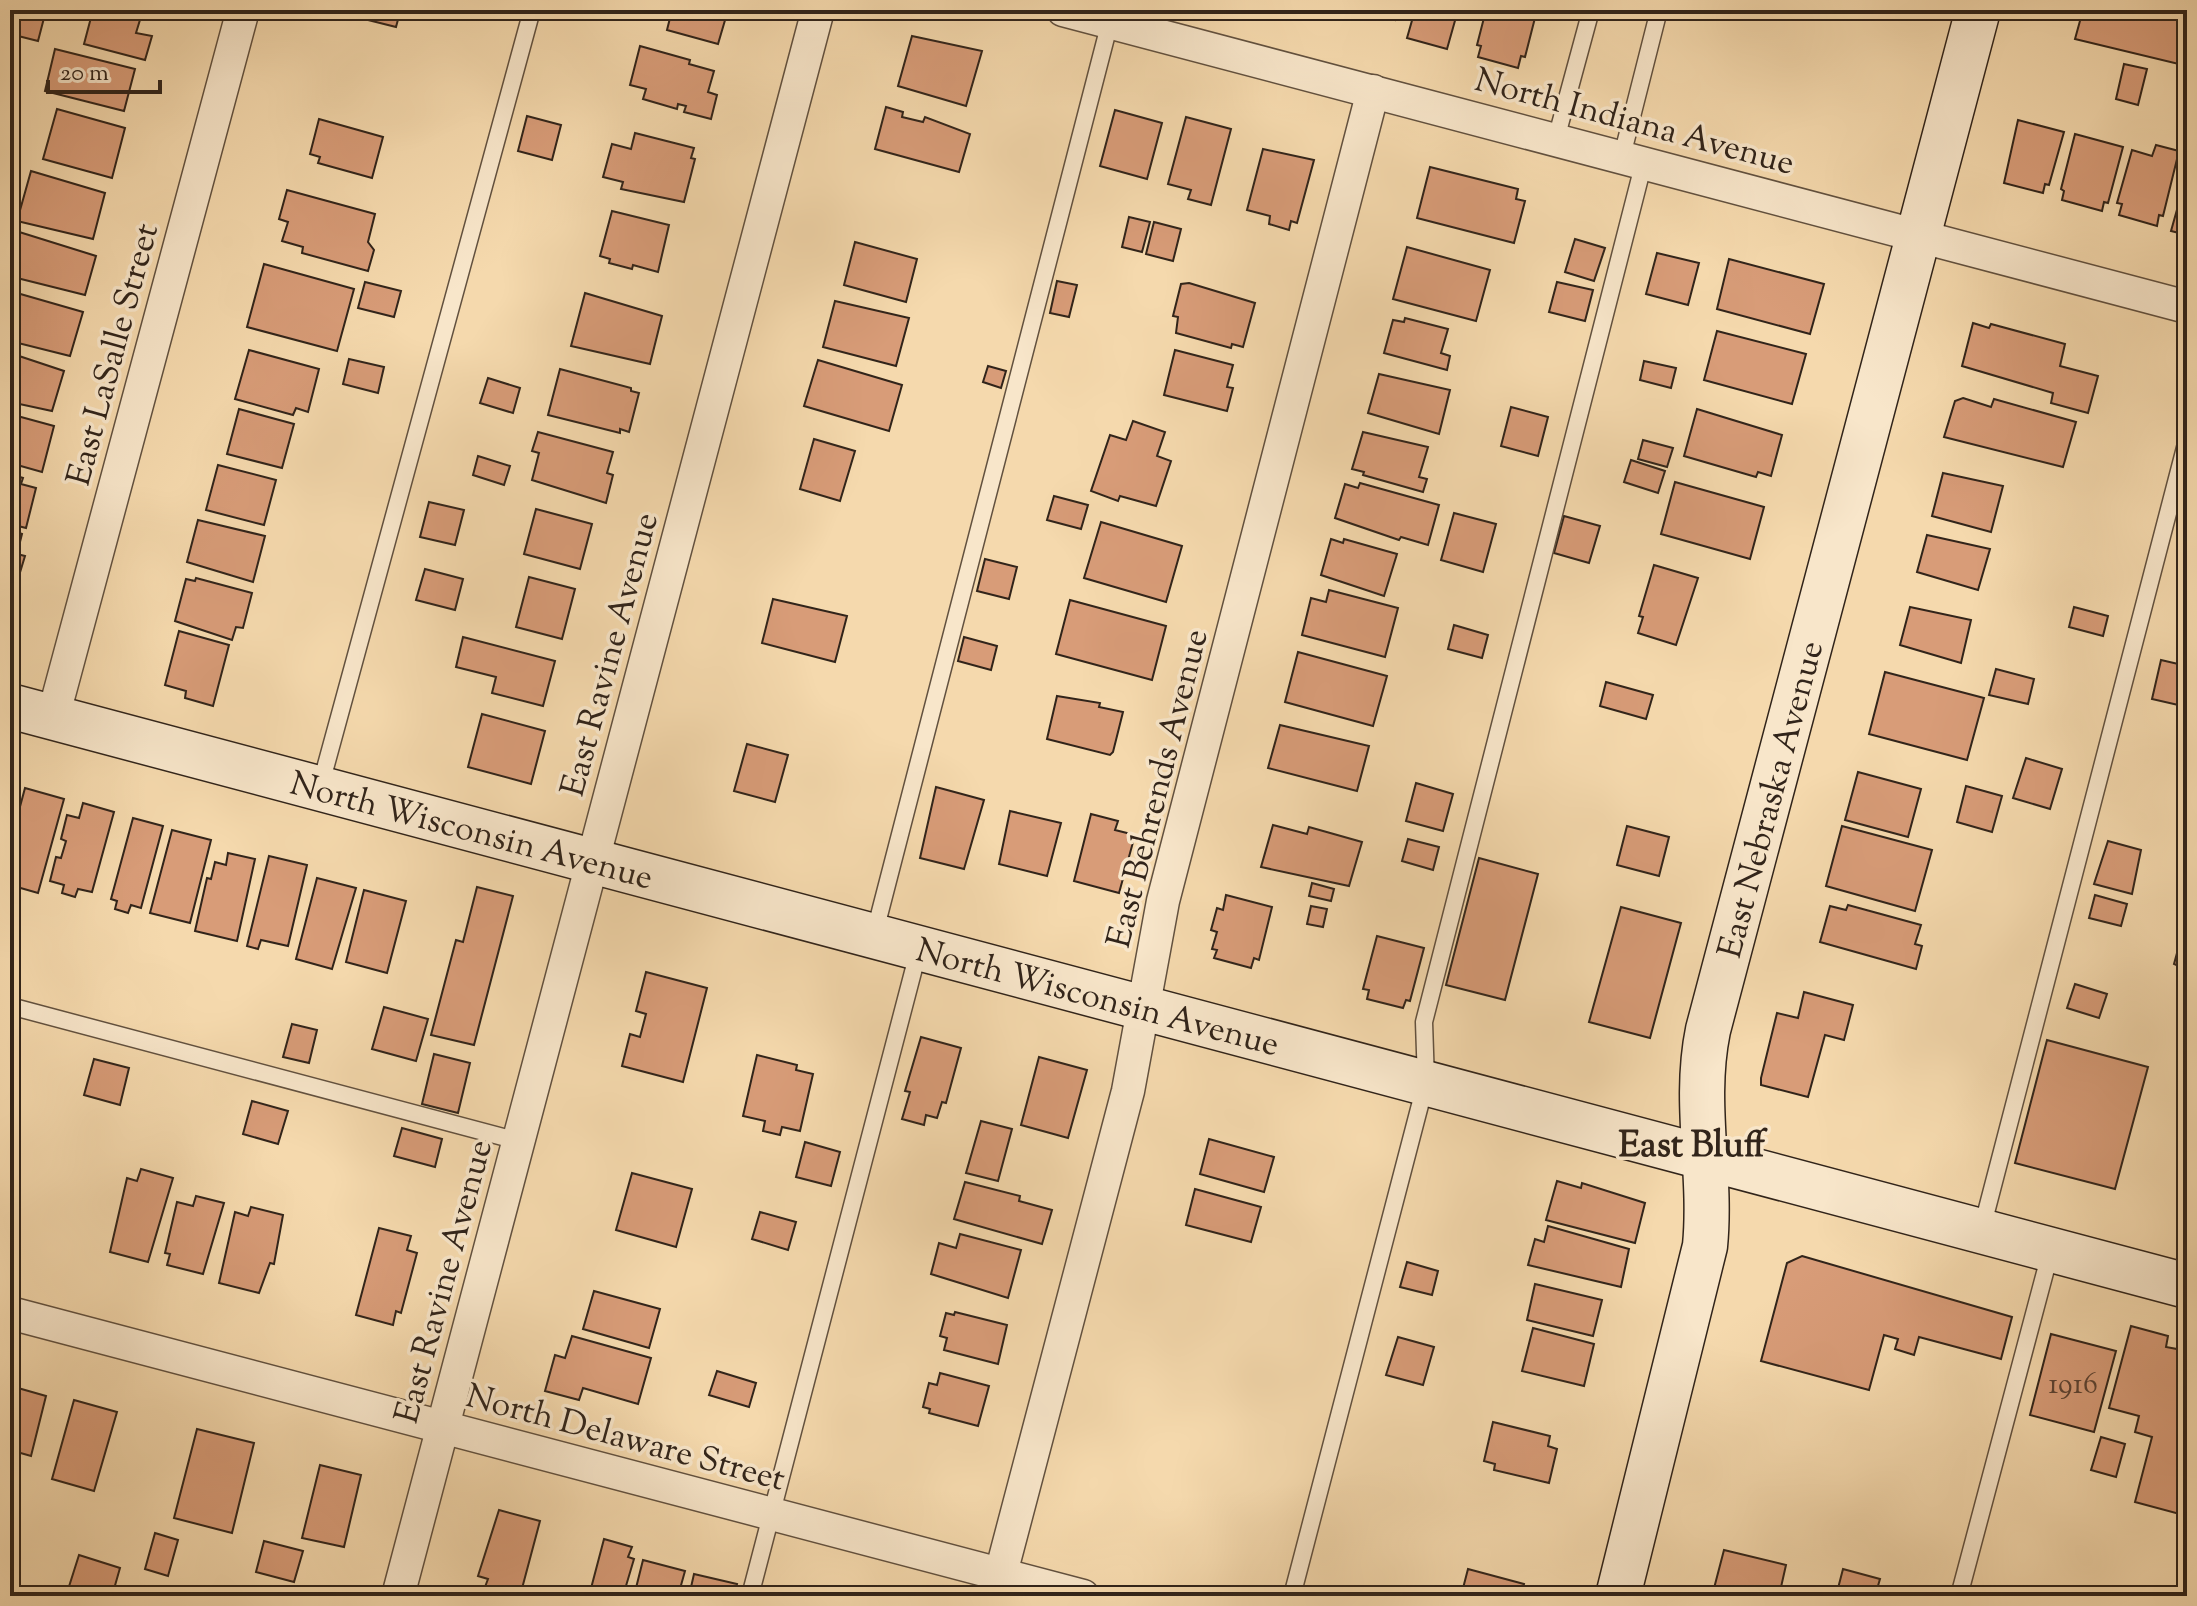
<svg xmlns="http://www.w3.org/2000/svg" width="2197" height="1606" viewBox="0 0 2197 1606" font-family="'Sorts Mill Goudy',serif">
  <style>
    .building { fill: #d89c78; stroke: #31241a; stroke-width: 2 }
    .lines { fill: none; stroke-linecap: round; stroke-linejoin: round }
    .lane-casing { stroke: #62513f; stroke-width: 19 }
    .street-casing { stroke: #62513f; stroke-width: 35 }
    .secondary-casing { stroke: #31241a; stroke-width: 47 }
    .lane { stroke: #f8e6ca; stroke-width: 16 }
    .street { stroke: #f8e6ca; stroke-width: 32 }
    .secondary { stroke: #f8e6ca; stroke-width: 44 }
    .labels { text-anchor: middle; stroke-width: 7; stroke-linejoin: round; paint-order: stroke }
    .number-label { font-size: 30px; fill: #5b4232 }
    .street-label { font-size: 34px; fill: #31241a; stroke: #f8e6ca }
    .neighbourhood-label { font-size: 36px; font-weight: bold; fill: #31241a; stroke: #f8e6ca }
  </style>
  <rect width="100%" height="100%" fill="#f5d9ad"/>
  <filter id="stains"><feTurbulence type="fractalNoise" baseFrequency=".0025" numOctaves="4"/><feColorMatrix values="0 0 0 0 .2 0 0 0 0 .09 0 0 0 0 .02 0 0 0 .5 -.17"/></filter>
  <radialGradient id="worn" r=".72"><stop offset=".6" stop-color="#630" stop-opacity="0"/><stop offset="1" stop-color="#630" stop-opacity=".3"/></radialGradient>
  <g class="building">
    <polygon points="11,10 44,18 38,41 10,34"/>
    <polygon points="93,10 143,10 136,33 152,36 145,60 84,44"/>
    <polygon points="366,10 423,10 421,18 400,12 396,27 364,19"/>
    <polygon points="672,10 728,10 718,44 667,30"/>
    <polygon points="1355,10 1397,10 1395,20"/>
    <polygon points="1415,10 1458,10 1447,49 1407,38"/>
    <polygon points="1486,10 1537,10 1525,57 1521,56 1518,68 1478,57 1481,46 1477,45"/>
    <polygon points="2083,10 2187,13 2187,66 2075,39"/>
    <polygon points="912,36 982,51 966,106 898,86"/>
    <polygon points="640,46 690,60 689,64 714,71 708,92 717,95 711,119 684,112 686,106 678,104 677,109 643,99 646,89 630,85"/>
    <polygon points="55,49 135,69 124,111 45,91"/>
    <polygon points="2124,64 2147,69 2138,105 2116,99"/>
    <polygon points="886,107 903,112 902,117 923,122 925,117 970,134 959,172 875,149"/>
    <polygon points="57,109 125,128 112,178 43,159"/>
    <polygon points="1115,110 1162,123 1147,179 1100,166"/>
    <polygon points="527,116 561,125 552,160 518,151"/>
    <polygon points="1186,117 1231,129 1211,205 1188,199 1191,190 1168,184"/>
    <polygon points="319,119 383,137 372,178 318,163 320,157 310,154"/>
    <polygon points="2018,120 2064,132 2049,185 2045,184 2043,193 2004,183"/>
    <polygon points="635,133 694,148 691,158 695,159 684,202 621,189 623,182 603,177 612,144 631,149"/>
    <polygon points="2075,134 2123,147 2108,203 2104,202 2102,211 2062,200 2064,191 2061,189"/>
    <polygon points="2156,145 2179,151 2163,216 2159,215 2157,226 2119,215 2122,204 2117,203 2132,150 2152,156"/>
    <polygon points="1263,149 1314,160 1297,223 1291,221 1289,230 1269,224 1270,216 1247,210"/>
    <polygon points="1430,167 1518,189 1516,199 1525,201 1514,243 1417,218"/>
    <polygon points="31,171 105,193 93,239 17,221"/>
    <polygon points="2187,174 2187,235 2171,231"/>
    <polygon points="287,190 375,214 368,242 374,250 368,271 302,253 303,247 282,241 288,222 279,219"/>
    <polygon points="612,211 669,225 658,272 633,265 632,269 609,263 610,259 600,256"/>
    <polygon points="1129,217 1150,222 1142,252 1122,247"/>
    <polygon points="1154,222 1181,229 1173,261 1146,254"/>
    <polygon points="16,231 96,256 85,295 17,278 19,270 10,267"/>
    <polygon points="1575,239 1605,248 1594,281 1565,272"/>
    <polygon points="855,242 917,259 906,302 844,285"/>
    <polygon points="1407,247 1490,270 1476,321 1393,299"/>
    <polygon points="1657,253 1699,263 1688,305 1646,294"/>
    <polygon points="1729,259 1824,284 1810,334 1717,309"/>
    <polygon points="264,264 354,289 337,351 247,327"/>
    <polygon points="1057,281 1077,285 1069,317 1050,313"/>
    <polygon points="365,282 401,291 394,317 358,308"/>
    <polygon points="1557,282 1593,290 1585,321 1549,312"/>
    <polygon points="1189,283 1255,303 1243,347 1232,344 1231,348 1176,333 1178,317 1173,316 1181,284"/>
    <polygon points="10,291 83,312 70,356 10,341"/>
    <polygon points="585,293 662,316 650,364 571,346"/>
    <polygon points="835,301 909,318 896,366 823,347"/>
    <polygon points="1405,318 1448,329 1441,353 1450,356 1447,370 1384,353 1393,320 1404,322"/>
    <polygon points="1973,323 1989,328 1991,324 2065,344 2060,366 2098,376 2088,413 2051,403 2053,393 1962,366"/>
    <polygon points="1717,331 1806,354 1792,404 1704,380"/>
    <polygon points="249,350 319,369 308,412 296,408 293,415 235,399"/>
    <polygon points="1175,350 1233,365 1227,387 1233,388 1227,411 1164,395"/>
    <polygon points="10,353 64,371 52,411 10,402"/>
    <polygon points="349,359 384,367 378,393 343,384"/>
    <polygon points="818,360 902,385 889,431 804,406"/>
    <polygon points="1644,361 1676,368 1671,388 1640,380"/>
    <polygon points="988,366 1006,371 1001,388 983,382"/>
    <polygon points="560,369 631,388 631,391 639,393 629,432 620,429 620,433 548,415"/>
    <polygon points="1379,374 1450,390 1439,434 1368,413"/>
    <polygon points="488,378 520,388 513,413 480,403"/>
    <polygon points="1963,398 1991,407 1994,399 2076,422 2063,467 1944,437 1955,401"/>
    <polygon points="1511,407 1548,417 1538,456 1501,446"/>
    <polygon points="239,409 294,424 282,468 227,454"/>
    <polygon points="1697,409 1782,435 1771,476 1758,472 1756,477 1684,456"/>
    <polygon points="10,414 54,426 42,472 10,463"/>
    <polygon points="1133,421 1165,432 1157,456 1171,461 1156,506 1120,496 1118,501 1091,491 1110,435 1126,440"/>
    <polygon points="538,432 613,452 607,473 613,475 606,503 532,480 539,453 532,451"/>
    <polygon points="1363,432 1428,447 1419,477 1427,479 1423,492 1363,475 1364,472 1352,469"/>
    <polygon points="814,439 855,451 840,501 800,489"/>
    <polygon points="1643,440 1673,448 1667,467 1638,459"/>
    <polygon points="478,456 510,466 504,485 473,475"/>
    <polygon points="1631,460 1665,471 1658,493 1624,482"/>
    <polygon points="218,465 276,480 264,525 206,510"/>
    <polygon points="1943,473 2003,486 1991,532 1932,516"/>
    <polygon points="10,474 23,478 21,484 36,488 26,528 10,524"/>
    <polygon points="1675,482 1764,507 1750,559 1661,534"/>
    <polygon points="1360,483 1439,505 1428,545 1401,537 1399,540 1335,518 1345,484 1358,488"/>
    <polygon points="1054,496 1088,505 1081,529 1047,520"/>
    <polygon points="429,502 464,510 455,545 420,537"/>
    <polygon points="536,509 592,524 580,569 524,554"/>
    <polygon points="1454,513 1496,524 1483,572 1441,560"/>
    <polygon points="1564,516 1600,526 1589,563 1554,553"/>
    <polygon points="198,520 265,536 253,582 187,562"/>
    <polygon points="1101,522 1182,546 1166,602 1084,578"/>
    <polygon points="10,530 22,534 17,554 25,556 18,579 10,577"/>
    <polygon points="1927,535 1990,549 1978,590 1917,572"/>
    <polygon points="1331,539 1343,543 1344,539 1397,554 1384,596 1321,575"/>
    <polygon points="985,559 1017,567 1009,599 977,591"/>
    <polygon points="1654,565 1698,578 1676,645 1638,633 1643,617 1639,616"/>
    <polygon points="425,569 463,579 455,610 416,600"/>
    <polygon points="529,577 575,589 562,639 516,627"/>
    <polygon points="196,578 252,593 243,628 236,627 232,640 175,621 186,579 195,581"/>
    <polygon points="1329,590 1398,608 1385,657 1302,635 1311,598 1326,602"/>
    <polygon points="773,599 847,616 835,662 762,643"/>
    <polygon points="1070,600 1166,626 1152,680 1056,654"/>
    <polygon points="1910,607 1971,620 1961,663 1900,645"/>
    <polygon points="2074,607 2108,616 2103,636 2069,627"/>
    <polygon points="1454,625 1488,635 1482,658 1448,649"/>
    <polygon points="179,631 229,645 213,706 185,698 186,691 165,685"/>
    <polygon points="463,637 555,661 543,706 492,693 496,677 456,667"/>
    <polygon points="964,637 997,646 991,670 958,661"/>
    <polygon points="1298,652 1387,676 1373,726 1285,702"/>
    <polygon points="2161,660 2187,666 2187,707 2152,699"/>
    <polygon points="1996,669 2034,679 2028,704 1989,695"/>
    <polygon points="1885,672 1984,698 1967,760 1869,734"/>
    <polygon points="1606,682 1653,695 1646,719 1600,706"/>
    <polygon points="1057,696 1100,703 1099,707 1123,712 1113,752 1110,755 1047,739"/>
    <polygon points="482,714 545,731 531,784 468,767"/>
    <polygon points="1280,725 1369,746 1357,791 1268,768"/>
    <polygon points="747,744 788,755 775,802 734,791"/>
    <polygon points="2026,758 2062,769 2050,809 2013,798"/>
    <polygon points="1858,772 1921,789 1908,837 1845,820"/>
    <polygon points="1416,783 1453,794 1443,831 1406,821"/>
    <polygon points="1966,786 2002,796 1992,832 1957,822"/>
    <polygon points="936,787 984,800 964,869 920,858"/>
    <polygon points="25,788 64,799 38,893 10,885 10,844"/>
    <polygon points="83,803 114,812 92,892 78,889 75,897 62,893 64,885 50,881 56,857 61,858 66,841 61,839 67,815 79,818"/>
    <polygon points="1010,811 1061,823 1047,876 999,864"/>
    <polygon points="1091,814 1118,821 1115,830 1135,835 1119,893 1074,881"/>
    <polygon points="133,818 163,826 141,908 131,905 128,913 115,909 117,901 111,899"/>
    <polygon points="1273,825 1307,834 1309,827 1362,842 1349,886 1261,867"/>
    <polygon points="1627,826 1669,837 1659,876 1617,865"/>
    <polygon points="1842,826 1932,850 1915,911 1826,886"/>
    <polygon points="172,830 211,840 190,923 150,913"/>
    <polygon points="1408,839 1439,847 1433,870 1402,861"/>
    <polygon points="2108,841 2141,850 2132,894 2094,884"/>
    <polygon points="228,853 255,859 237,941 195,931 207,878 211,879 215,862 226,865"/>
    <polygon points="269,856 307,865 288,946 261,940 258,949 247,946"/>
    <polygon points="1479,858 1538,874 1505,1000 1446,985"/>
    <polygon points="317,878 356,888 332,969 296,959"/>
    <polygon points="1312,883 1334,889 1331,901 1309,896"/>
    <polygon points="477,887 513,896 474,1045 431,1035 456,940 463,942"/>
    <polygon points="364,890 406,901 387,973 346,962"/>
    <polygon points="1226,895 1272,907 1259,960 1254,958 1251,968 1214,958 1217,950 1212,949 1217,932 1211,930 1217,908 1223,910"/>
    <polygon points="2095,895 2127,904 2121,926 2089,918"/>
    <polygon points="1848,905 1921,925 1915,944 1922,946 1916,969 1820,942 1830,906 1846,910"/>
    <polygon points="1311,906 1327,909 1323,927 1307,924"/>
    <polygon points="1621,907 1681,923 1650,1038 1589,1022"/>
    <polygon points="1377,936 1424,948 1410,1001 1406,1000 1403,1008 1367,999 1369,990 1363,989"/>
    <polygon points="2180,942 2187,943 2187,970 2174,964"/>
    <polygon points="646,972 707,988 683,1082 622,1066 630,1034 640,1037 646,1014 636,1011"/>
    <polygon points="2075,984 2107,994 2099,1018 2067,1008"/>
    <polygon points="1804,992 1853,1005 1844,1040 1825,1035 1808,1097 1761,1085 1761,1078 1777,1013 1798,1018"/>
    <polygon points="384,1007 428,1019 416,1061 372,1049"/>
    <polygon points="292,1024 317,1030 309,1063 283,1057"/>
    <polygon points="921,1037 961,1048 946,1103 942,1102 937,1118 926,1115 924,1125 902,1119 910,1092 905,1091"/>
    <polygon points="2047,1040 2148,1067 2115,1189 2015,1163"/>
    <polygon points="434,1054 470,1063 458,1113 422,1104"/>
    <polygon points="757,1055 797,1065 796,1070 813,1074 800,1131 782,1127 780,1135 763,1131 765,1121 743,1116"/>
    <polygon points="1039,1057 1087,1070 1068,1138 1021,1125"/>
    <polygon points="94,1059 129,1068 120,1105 84,1095"/>
    <polygon points="252,1101 288,1111 278,1144 243,1134"/>
    <polygon points="981,1121 1012,1129 998,1181 966,1173"/>
    <polygon points="402,1128 442,1139 435,1167 394,1156"/>
    <polygon points="1209,1139 1274,1157 1264,1192 1200,1174"/>
    <polygon points="805,1142 840,1152 831,1186 796,1177"/>
    <polygon points="141,1169 173,1178 148,1262 110,1252 127,1178 137,1181"/>
    <polygon points="632,1173 692,1189 676,1247 616,1230"/>
    <polygon points="1557,1181 1581,1188 1582,1183 1645,1203 1635,1243 1546,1220"/>
    <polygon points="965,1182 1020,1196 1019,1201 1052,1210 1042,1244 954,1219"/>
    <polygon points="1195,1189 1261,1207 1251,1242 1186,1225"/>
    <polygon points="196,1196 224,1203 203,1274 167,1265 170,1254 165,1253 177,1202 193,1206"/>
    <polygon points="251,1207 283,1215 274,1264 270,1263 259,1293 219,1283 235,1212 248,1216"/>
    <polygon points="760,1212 796,1222 788,1250 752,1239"/>
    <polygon points="1548,1226 1629,1249 1621,1287 1528,1265 1535,1239 1544,1242"/>
    <polygon points="379,1228 411,1236 407,1250 417,1253 401,1313 396,1311 393,1325 356,1315"/>
    <polygon points="960,1234 1021,1250 1008,1298 931,1274 939,1243 956,1248"/>
    <polygon points="1802,1256 2012,1317 2001,1359 1919,1337 1914,1355 1895,1349 1898,1339 1884,1335 1869,1390 1761,1361 1787,1263"/>
    <polygon points="1407,1262 1438,1271 1432,1295 1400,1287"/>
    <polygon points="1535,1284 1602,1300 1593,1336 1527,1320"/>
    <polygon points="594,1291 660,1309 649,1348 583,1329"/>
    <polygon points="955,1312 1007,1325 998,1364 944,1350 947,1338 940,1336 946,1313 954,1315"/>
    <polygon points="2131,1326 2168,1336 2166,1347 2177,1349 2179,1340 2187,1342 2187,1516 2135,1502 2152,1437 2135,1432 2139,1416 2109,1408"/>
    <polygon points="1533,1328 1594,1344 1584,1386 1522,1371"/>
    <polygon points="2051,1334 2116,1351 2094,1432 2030,1415"/>
    <polygon points="572,1336 651,1358 638,1404 583,1388 579,1400 545,1391 555,1355 565,1358"/>
    <polygon points="1398,1337 1434,1347 1423,1385 1386,1375"/>
    <polygon points="717,1371 756,1383 749,1407 709,1395"/>
    <polygon points="940,1373 989,1386 978,1426 929,1413 930,1409 923,1407 929,1383 937,1385"/>
    <polygon points="11,1386 46,1396 31,1456 10,1450"/>
    <polygon points="74,1400 117,1412 94,1491 52,1479"/>
    <polygon points="1493,1422 1550,1436 1548,1446 1557,1449 1549,1483 1494,1470 1495,1464 1484,1461"/>
    <polygon points="197,1429 254,1443 232,1533 174,1518"/>
    <polygon points="2101,1437 2125,1444 2116,1477 2091,1470"/>
    <polygon points="320,1465 361,1475 344,1547 302,1538"/>
    <polygon points="499,1510 540,1521 520,1596 485,1587 488,1579 478,1576"/>
    <polygon points="155,1533 178,1540 168,1576 145,1569"/>
    <polygon points="604,1539 632,1547 628,1557 634,1559 623,1596 589,1596"/>
    <polygon points="264,1541 303,1551 294,1582 256,1572"/>
    <polygon points="1724,1550 1786,1565 1779,1596 1712,1596"/>
    <polygon points="79,1555 120,1568 112,1596 66,1596"/>
    <polygon points="643,1560 685,1571 678,1596 634,1596"/>
    <polygon points="1468,1569 1524,1584 1521,1596 1461,1596"/>
    <polygon points="1843,1569 1880,1579 1875,1596 1836,1596"/>
    <polygon points="694,1574 737,1584 734,1596 689,1596"/>
  </g>
  <g class="lines">
    <g class="lane-casing">
      <g id="lane">
        <polyline points="1556,139 1591,10"/>
        <polyline points="1622,156 1659,10"/>
        <polyline points="320,787 532,10"/>
        <polyline points="874,935 1110,22"/>
        <polyline points="10,1006 518,1141"/>
        <polyline points="1982,1228 2187,440"/>
        <polyline points="750,1596 919,949"/>
        <polyline points="1292,1596 1426,1082 1424,1022 1644,162"/>
        <polyline points="1959,1596 2051,1250"/>
      </g>
    </g>
    <g class="street-casing">
      <g id="street">
        <polyline points="1063,10 2187,307"/>
        <polyline points="53,717 243,10"/>
        <polyline points="10,1313 1083,1596"/>
        <polyline points="398,1596 818,10"/>
        <polyline points="995,1596 1128,1091 1163,901 1373,91"/>
      </g>
    </g>
    <g class="secondary-casing">
      <g id="secondary">
        <path id="s1" d="M 10,706 L 2187,1286"/>
        <path id="s2" d="M 1618,1596 L 1705,1246 C 1712,1173 1693,1103 1708,1030 L 1978,10"/>
      </g>
    </g>
    <use href="#lane" class="lane"/>
    <use href="#street" class="street"/>
    <use href="#secondary" class="secondary"/>
  </g>
  <g class="labels">
    <g class="number-label">
      <text x="2073" y="1393">1916</text>
    </g>
    <g class="street-label">
      <text transform="translate(1635 120) rotate(15)" y="12">North Indiana Avenue</text>
      <text transform="translate(111 354) rotate(-75)" y="12">East LaSalle Street</text>
      <text transform="translate(608 654) rotate(-75)" y="12">East Ravine Avenue</text>
      <text transform="translate(1156 788) rotate(-76)" y="12">East Behrends Avenue</text>
      <text dy="12" stroke="none"><textPath href="#s2" startOffset="816">East Nebraska Avenue</textPath></text>
      <text dy="12" stroke="none"><textPath href="#s1" startOffset="478">North Wisconsin Avenue</textPath></text>
      <text dy="12" stroke="none"><textPath href="#s1" startOffset="1126">North Wisconsin Avenue</textPath></text>
      <text transform="translate(442 1281) rotate(-75)" y="12">East Ravine Avenue</text>
      <text transform="translate(626 1436) rotate(15)" y="12">North Delaware Street</text>
    </g>
    <g class="neighbourhood-label">
      <text x="1692" y="1156">East Bluff</text>
    </g>
  </g>
  <rect width="2197" height="1606" fill="none" stroke="#f5d9ad" stroke-width="40"/>
  <rect x="12" y="12" width="2173" height="1582" fill="none" stroke="#31241a" stroke-width="4"/>
  <rect x="20" y="20" width="2157" height="1566" fill="none" stroke="#31241a" stroke-width="2"/>
  <path d="M48 80v12h112v-12" fill="none" stroke="#31241a" stroke-width="4"/>
  <text x="60" y="80" font-size="24" fill="#31241a" stroke="#f8e6ca" stroke-width="6" paint-order="stroke">20 m</text>
  <rect width="100%" height="100%" filter="url(#stains)"/>
  <rect width="100%" height="100%" fill="url(#worn)"/>
</svg>
